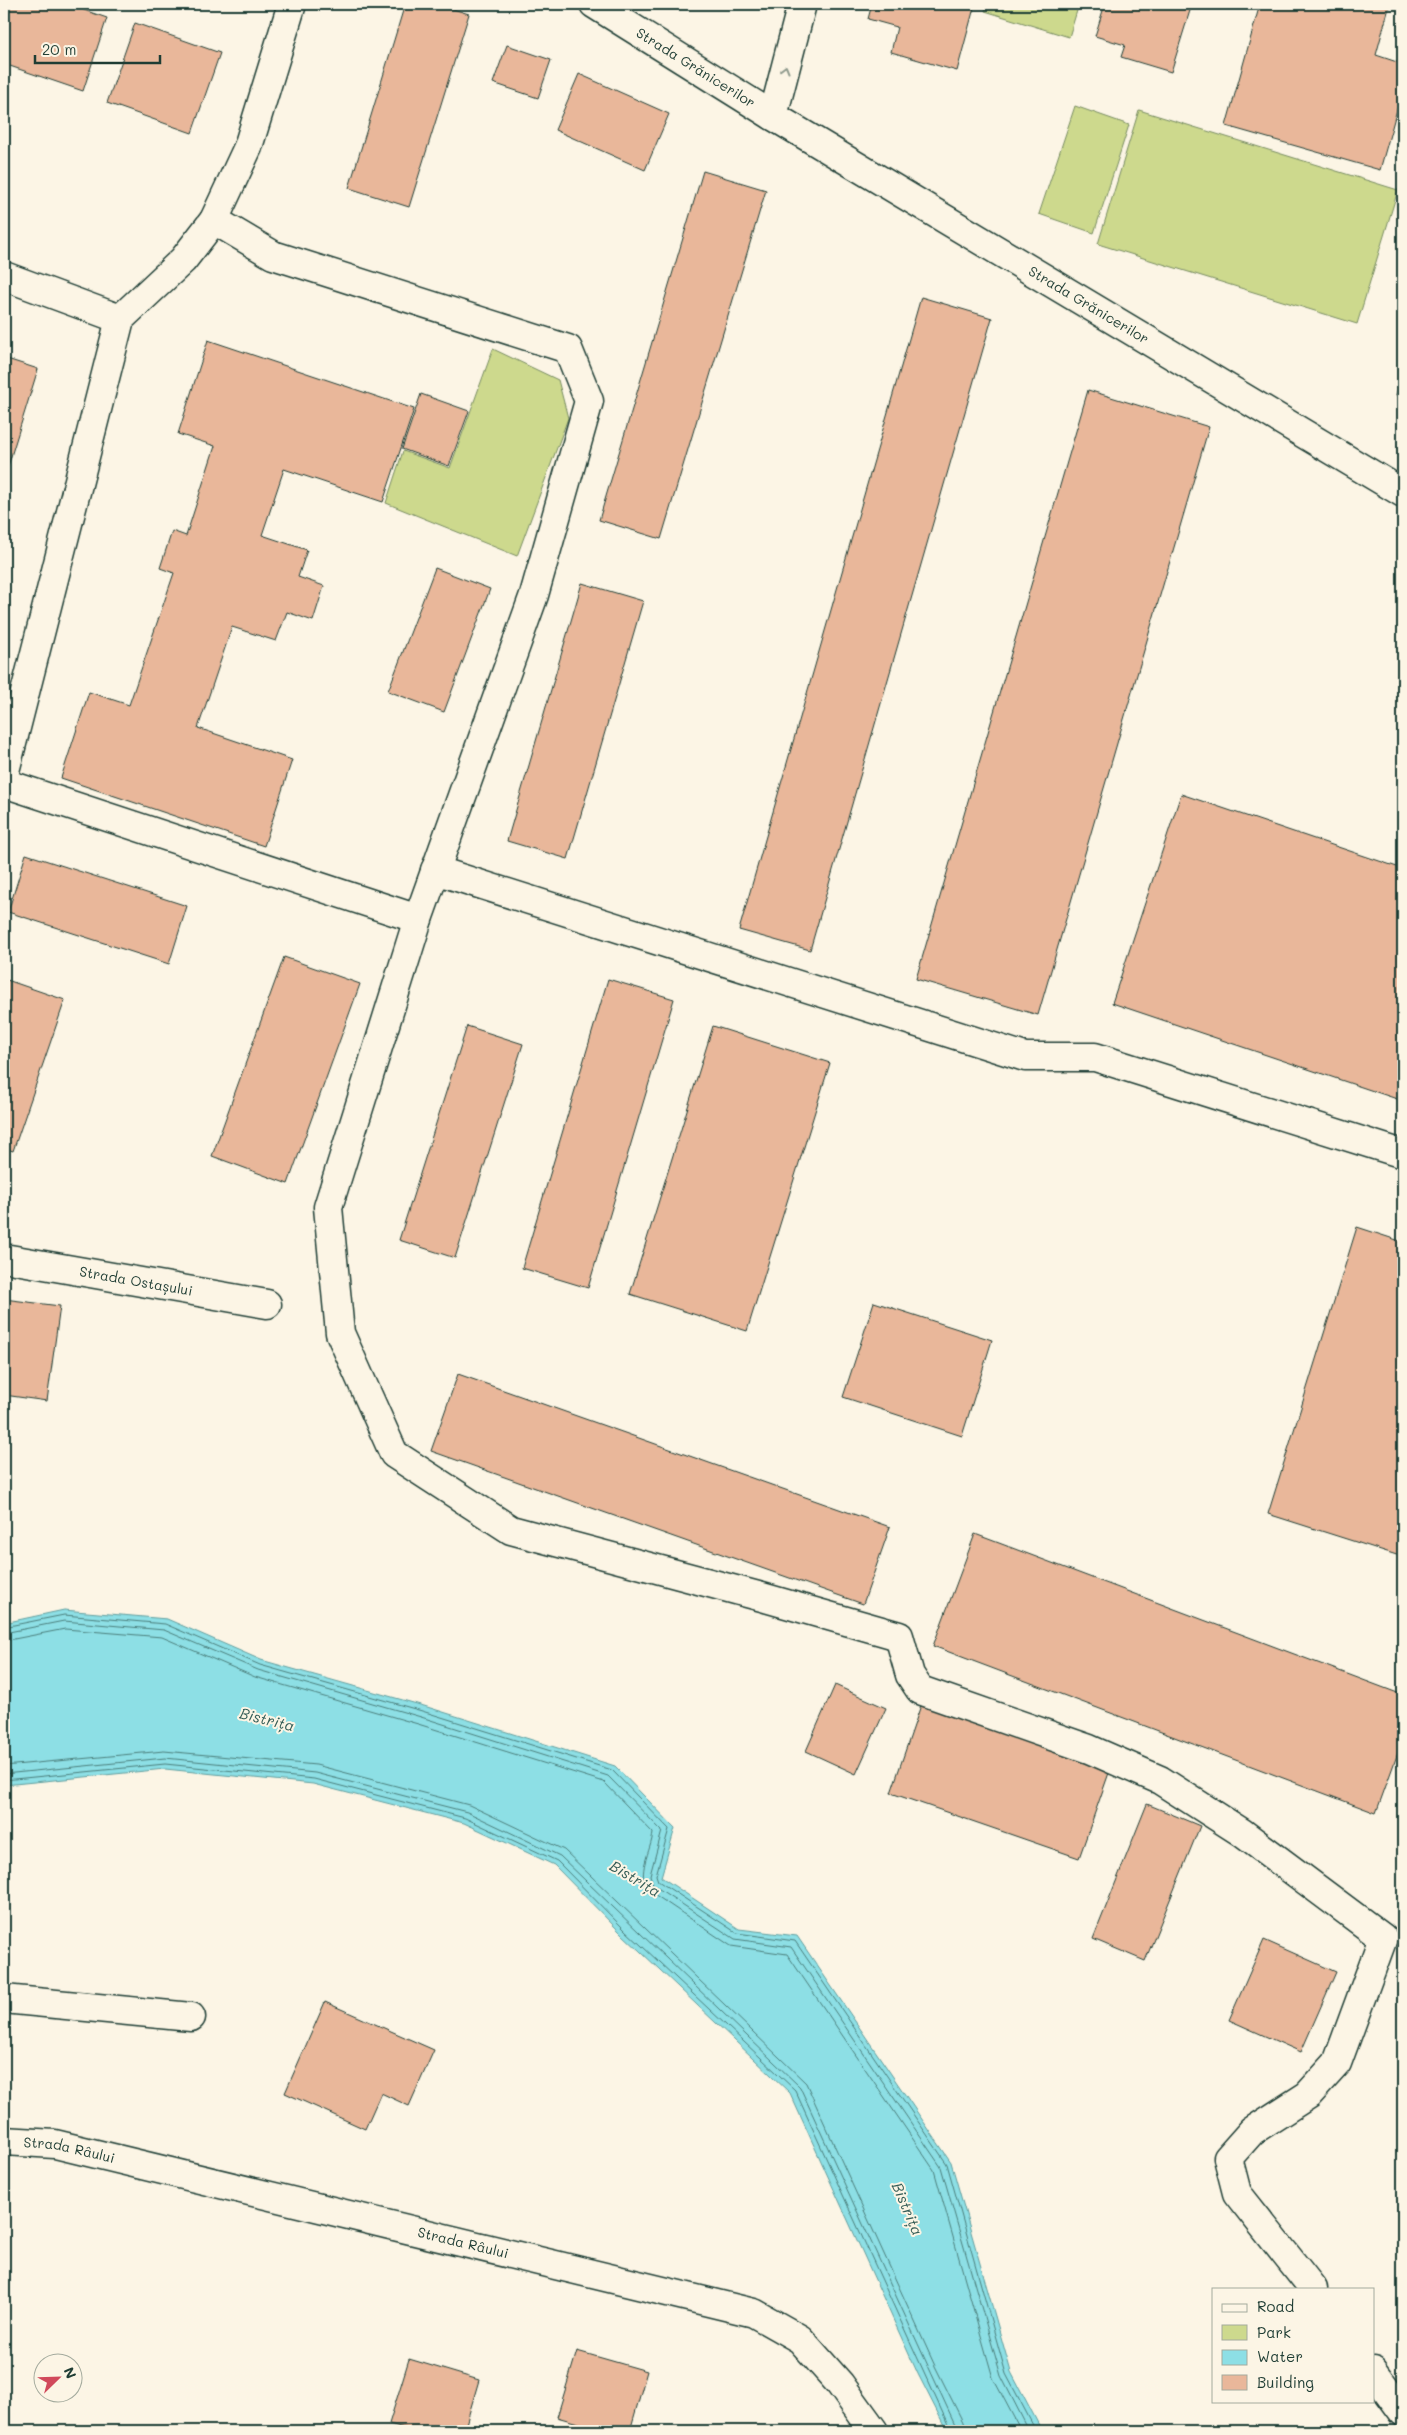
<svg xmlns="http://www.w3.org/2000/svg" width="1407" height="2435" viewBox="0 0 1407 2435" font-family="Mali,sans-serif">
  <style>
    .green { fill: #cdd98d; stroke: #768b60 }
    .water { fill: #8ddfe5; stroke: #619e9e }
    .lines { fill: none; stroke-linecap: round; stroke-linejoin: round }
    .shore { stroke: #4b7e7b; stroke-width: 1 }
    .building { fill: #e9b79a; stroke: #1f3d34 }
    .minor-casing { stroke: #1f3d34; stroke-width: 31 }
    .minor { stroke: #fcf5e5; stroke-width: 28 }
    .oneway { stroke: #8e998c }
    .labels { text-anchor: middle; stroke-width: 4; stroke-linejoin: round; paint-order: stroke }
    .street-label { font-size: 14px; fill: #1f3d34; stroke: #fcf5e5 }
    .water-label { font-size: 15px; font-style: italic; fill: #355d57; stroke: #fcf5e5 }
  </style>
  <rect width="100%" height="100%" fill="#fcf5e5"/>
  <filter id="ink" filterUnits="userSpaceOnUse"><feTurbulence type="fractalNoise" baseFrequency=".02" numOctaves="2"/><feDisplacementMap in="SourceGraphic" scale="10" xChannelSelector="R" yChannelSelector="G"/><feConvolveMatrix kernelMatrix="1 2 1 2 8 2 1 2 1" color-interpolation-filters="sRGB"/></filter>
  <g filter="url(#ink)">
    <g class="green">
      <polygon points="987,4 1079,4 1069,37 985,11"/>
      <polygon points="1075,106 1129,125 1094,233 1039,214"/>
      <polygon points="1139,110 1398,190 1357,324 1098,244"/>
      <polygon points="493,349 558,380 568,418 517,556 386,503 403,451 450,468"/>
    </g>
    <polygon class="water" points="64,1610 167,1619 261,1660 424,1706 615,1766 675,1828 661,1877 739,1929 797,1936 951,2162 1011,2372 1042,2431 947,2431 918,2374 790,2093 622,1934 554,1865 464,1823 313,1784 165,1769 4,1785 4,1623"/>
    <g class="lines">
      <g class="shore">
        <polyline points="4,1627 64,1615 165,1624 260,1665 422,1711 612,1770 669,1829 656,1875 658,1881 737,1933 795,1941 947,2164 1006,2374 1036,2431"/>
        <polyline points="4,1633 64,1621 164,1630 258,1670 421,1717 608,1776 662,1831 650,1875 653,1885 735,1939 791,1947 941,2167 1001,2376 1029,2431"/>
        <path d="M 4,1641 L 65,1629 L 162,1637 L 255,1677 L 418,1724 L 604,1782 L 653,1833 C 651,1851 636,1873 648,1890 L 731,1946 L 787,1954 L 934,2170 L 993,2378 L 1021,2431"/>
        <polyline points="4,1766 164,1751 316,1765 469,1805 564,1850 806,2083 935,2366 963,2422 965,2431"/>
        <polyline points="4,1774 165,1758 315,1773 467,1812 560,1856 800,2087 958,2431"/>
        <polyline points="4,1780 165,1764 314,1779 465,1818 557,1861 625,1930 795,2090 951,2431"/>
      </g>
    </g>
    <g class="building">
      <polygon points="4,4 82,4 81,9 107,18 83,91 4,64"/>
      <polygon points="405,4 437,4 469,14 409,207 349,188"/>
      <polygon points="872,4 975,4 957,71 891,52 897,27 868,19"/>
      <polygon points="1105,4 1192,4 1171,72 1121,57 1125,45 1095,36"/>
      <polygon points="1260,4 1390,4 1376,55 1403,64 1403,88 1380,170 1226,126"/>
      <polygon points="135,23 220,53 192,133 107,103"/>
      <polygon points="507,45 551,60 538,98 493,83"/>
      <polygon points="579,74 669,114 645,170 555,130"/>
      <polygon points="703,171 766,190 661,539 599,520"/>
      <polygon points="921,297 992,318 810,950 739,930"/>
      <polygon points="208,340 414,409 383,502 284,469 262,535 307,550 298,577 324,586 313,621 287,612 276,641 232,627 198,728 292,760 264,846 61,778 89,692 129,705 174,573 160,568 172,531 186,536 215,446 178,434"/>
      <polygon points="4,358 38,369 4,479"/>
      <polygon points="1403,370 1403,397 1396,395"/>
      <polygon points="1088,390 1209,427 1038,1015 916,979"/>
      <polygon points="421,394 469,411 449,466 402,449"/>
      <polygon points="435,568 490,589 444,712 388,691"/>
      <polygon points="582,583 643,601 568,859 507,841"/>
      <polygon points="1181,794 1403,869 1403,1101 1112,1003"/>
      <polygon points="26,854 187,906 169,964 8,912"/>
      <polygon points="284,957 360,984 288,1184 212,1156"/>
      <polygon points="4,979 65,1000 13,1151 4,1148"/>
      <polygon points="608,979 674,999 588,1288 522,1268"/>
      <polygon points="467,1026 523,1044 455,1258 399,1240"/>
      <polygon points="713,1026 830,1063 747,1331 630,1294"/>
      <polygon points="1357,1227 1403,1242 1403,1557 1268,1514"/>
      <polygon points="4,1299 60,1306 47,1401 4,1395"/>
      <polygon points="874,1302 992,1340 962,1436 843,1397"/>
      <polygon points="458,1374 890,1527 863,1604 431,1451"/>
      <polygon points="975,1534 1403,1695 1403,1739 1376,1813 933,1646"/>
      <polygon points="835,1685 886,1708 856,1774 806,1751"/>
      <polygon points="921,1705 1110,1770 1079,1858 891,1793"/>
      <polygon points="1147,1804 1200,1826 1145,1961 1093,1939"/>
      <polygon points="1264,1940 1336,1972 1301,2052 1229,2020"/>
      <polygon points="325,2002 434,2050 409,2106 381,2093 365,2129 285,2093"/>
      <polygon points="577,2351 647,2371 630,2431 606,2431 557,2417"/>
      <polygon points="409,2359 479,2380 464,2431 416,2431 389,2424"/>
    </g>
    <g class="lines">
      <g class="minor-casing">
        <g id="minor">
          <path id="s1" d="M 594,4 L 773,116 L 1403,493"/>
          <polyline points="773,116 802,4"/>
          <polyline points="214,220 273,255 568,349 589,401 534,595 418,919 328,1207 340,1333 394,1454 511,1530 762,1597 899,1636 910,1675 920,1690 1089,1749 1160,1780 1241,1832 1383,1938 1337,2063 1308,2095 1252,2131 1228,2158 1237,2193 1313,2289"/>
          <polyline points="4,276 120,319"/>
          <polyline points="4,775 120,319 183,260 214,220 248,147 292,4"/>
          <polyline points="4,783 418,919"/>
          <polyline points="435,870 1025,1057 1095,1057 1403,1154"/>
          <path id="s2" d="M 4,1258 L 267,1304"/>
          <polyline points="4,1999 191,2017"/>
          <path id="s3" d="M 4,2141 L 55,2144 L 754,2313 L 800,2339 L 840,2384 L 874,2431"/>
          <polyline points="1373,2371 1403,2412"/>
        </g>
      </g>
      <use href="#minor" class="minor"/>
    </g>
    <defs><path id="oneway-chevron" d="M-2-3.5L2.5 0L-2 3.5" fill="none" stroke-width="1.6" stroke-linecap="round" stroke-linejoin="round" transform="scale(1.25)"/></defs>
    <use class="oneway" href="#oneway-chevron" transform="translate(785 69) rotate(-75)"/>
  </g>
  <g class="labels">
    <g class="street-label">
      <text dy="5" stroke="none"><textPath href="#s1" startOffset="120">Strada Grănicerilor</textPath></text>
      <text dy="5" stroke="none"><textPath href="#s1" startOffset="579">Strada Grănicerilor</textPath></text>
      <text dy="5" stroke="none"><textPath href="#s2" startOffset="134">Strada Ostașului</textPath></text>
      <text dy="5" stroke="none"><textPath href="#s3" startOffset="66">Strada Râului</textPath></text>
      <text dy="5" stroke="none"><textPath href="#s3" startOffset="471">Strada Râului</textPath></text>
    </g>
    <g class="water-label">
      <text transform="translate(267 1720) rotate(14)" y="5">Bistrița</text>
      <text transform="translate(635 1879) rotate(31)" y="5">Bistrița</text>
      <text transform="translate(907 2209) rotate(67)" y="5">Bistrița</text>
    </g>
  </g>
  <rect width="1407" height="2435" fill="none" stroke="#fcf5e5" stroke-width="20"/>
  <rect x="10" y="10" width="1387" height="2415" fill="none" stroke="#1f3d34" stroke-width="2" filter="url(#ink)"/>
  <rect x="1212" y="2288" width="162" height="115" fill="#fcf5e5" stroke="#a4ab9e"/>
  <rect x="1222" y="2304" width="25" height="8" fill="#fcf5e5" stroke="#a4ab9e"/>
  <text x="1257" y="2312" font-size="15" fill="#1f3d34">Road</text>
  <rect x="1222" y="2325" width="25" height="15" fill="#cdd98d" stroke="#a4ab9e"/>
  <text x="1257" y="2338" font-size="15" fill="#1f3d34">Park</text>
  <rect x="1222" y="2350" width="25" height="15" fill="#8ddfe5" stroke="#a4ab9e"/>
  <text x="1257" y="2362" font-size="15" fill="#1f3d34">Water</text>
  <rect x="1222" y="2375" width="25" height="15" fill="#e9b79a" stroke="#a4ab9e"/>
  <text x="1257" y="2388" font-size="15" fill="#1f3d34">Building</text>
  <g transform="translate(58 2378) rotate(67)"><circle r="24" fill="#fcf5e5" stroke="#a4ab9e"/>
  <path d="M0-4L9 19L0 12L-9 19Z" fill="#d1495b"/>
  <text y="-8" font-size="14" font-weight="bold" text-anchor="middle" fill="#1f3d34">N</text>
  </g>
  <path d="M35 55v8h125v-8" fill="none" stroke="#1f3d34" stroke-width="2.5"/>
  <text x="42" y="55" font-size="15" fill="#1f3d34" stroke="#fcf5e5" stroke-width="4" paint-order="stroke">20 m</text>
</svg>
